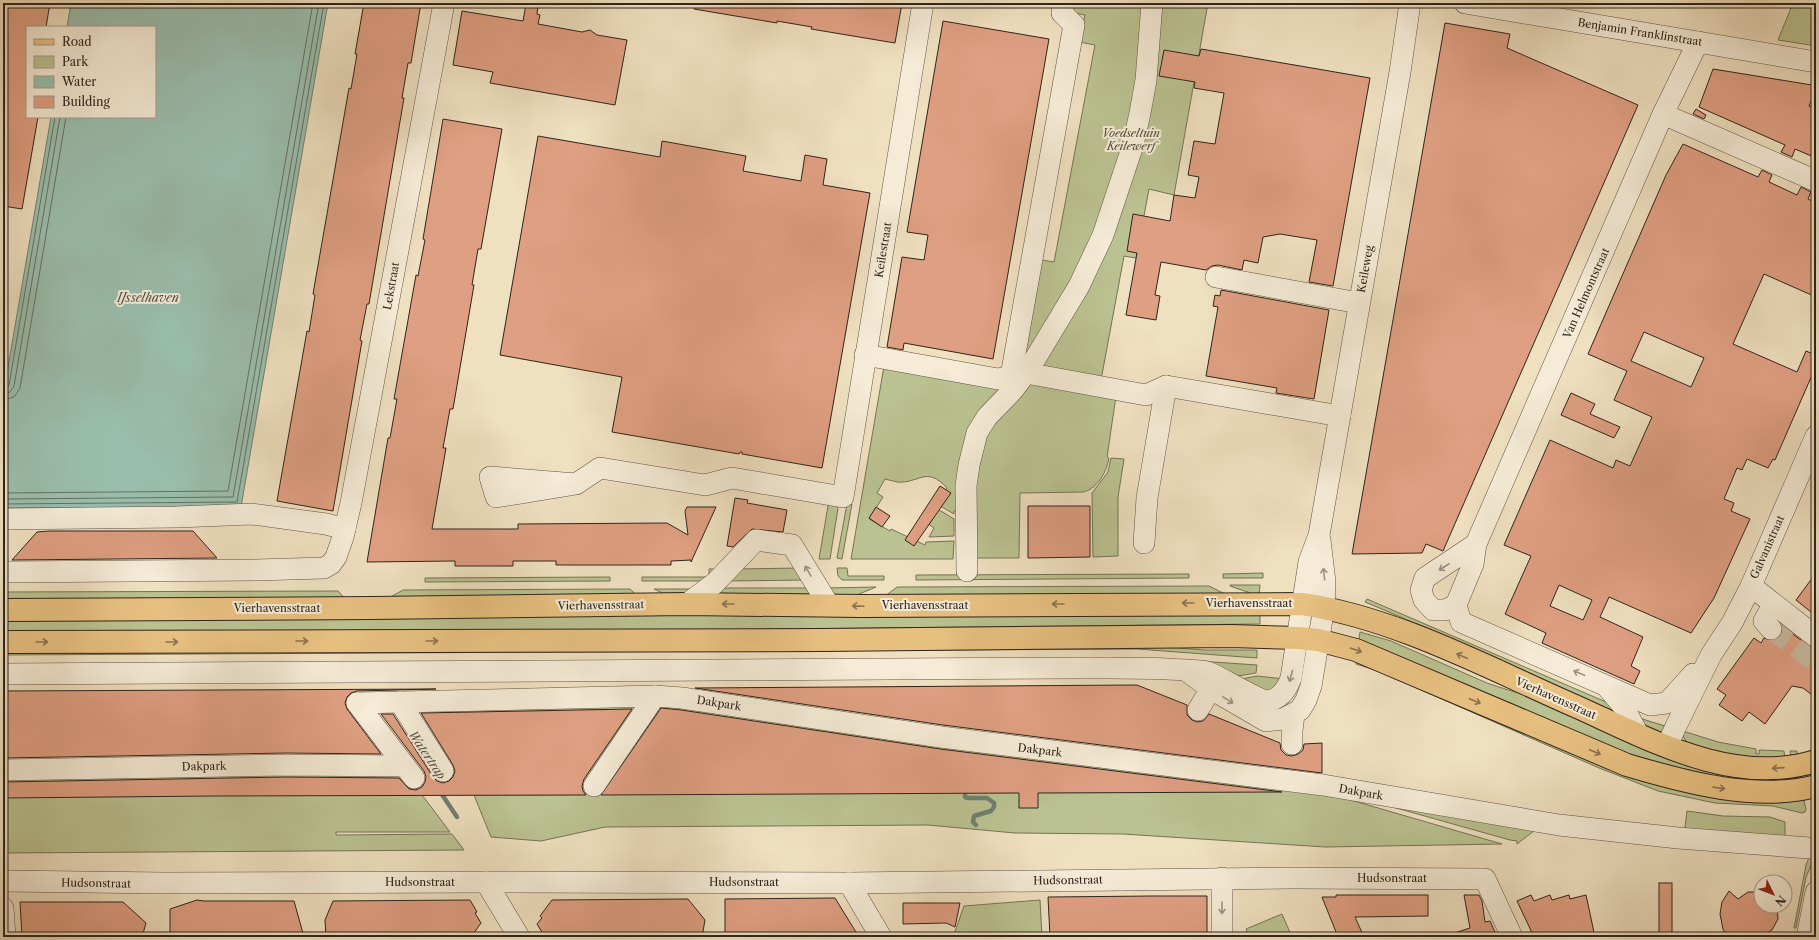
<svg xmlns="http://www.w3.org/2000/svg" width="1819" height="940" viewBox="0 0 1819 940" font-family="'Libre Caslon Text',serif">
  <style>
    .green { fill: #bbc291; stroke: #757356 }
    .water { fill: #9abead; stroke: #6f8073 }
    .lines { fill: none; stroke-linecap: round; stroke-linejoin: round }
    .shore { stroke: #647164; stroke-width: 1 }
    .stream { stroke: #6f8073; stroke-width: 4.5 }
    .building { fill: #df9f82; stroke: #2f241c; fill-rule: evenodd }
    .minor-tunnel { stroke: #c9ba9f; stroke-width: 21; stroke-dasharray: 21 10; stroke-linecap: butt }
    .minor-casing { stroke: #5f5345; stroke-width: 22 }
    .major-casing { stroke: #2f241c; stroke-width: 24 }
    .minor { stroke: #f5ebd6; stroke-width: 21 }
    .major { stroke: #e8c080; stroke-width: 22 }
    .oneway { stroke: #9c9182 }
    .oneway2 { stroke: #8c724e }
    .labels { text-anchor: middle; stroke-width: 4; stroke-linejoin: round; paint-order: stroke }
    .street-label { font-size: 11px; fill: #2f241c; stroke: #f5ebd6 }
    .park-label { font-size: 11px; font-style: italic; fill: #524c39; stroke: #f5ebd6 }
    .water-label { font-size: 12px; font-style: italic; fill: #4f5248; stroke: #f5ebd6 }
  </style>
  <rect width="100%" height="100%" fill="#efe0c0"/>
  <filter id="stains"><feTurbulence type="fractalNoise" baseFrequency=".005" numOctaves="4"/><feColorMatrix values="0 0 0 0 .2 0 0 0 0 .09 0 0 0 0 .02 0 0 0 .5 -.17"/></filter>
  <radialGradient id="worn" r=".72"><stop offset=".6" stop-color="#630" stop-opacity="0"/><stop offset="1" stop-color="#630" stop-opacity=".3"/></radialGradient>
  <g class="green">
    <polygon points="1067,3 1208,3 1174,195 1149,189 1136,258 1124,256 1101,380 1023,366 1042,260 1054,262 1095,45 1079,42 1085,15 1066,11"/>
    <polygon points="1793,3 1816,3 1816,46 1778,40"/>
    <path d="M 884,366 L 1009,389 L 989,409 L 962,510 L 954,511 L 954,514 L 937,504 L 947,488 C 926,465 919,484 897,482 C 893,481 889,480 885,479 L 877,493 L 883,497 L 869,519 L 890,531 L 891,529 L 925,545 L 926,542 L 954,541 L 953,559 L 851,559 Z"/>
    <path d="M 1028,377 L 1116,396 L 1107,457 L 1109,458 C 1107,471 1098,488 1084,492 L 1020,493 L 1019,558 L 974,558 L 975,449 Z"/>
    <polygon points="1111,458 1124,459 1118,497 1118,556 1093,557 1092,493 1108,472"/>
    <polygon points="829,500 839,502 830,559 819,559"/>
    <polygon points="847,504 852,504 842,559 837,558"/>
    <polygon points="936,508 954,519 954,536 929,537 934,528 927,523"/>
    <polygon points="800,568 806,580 728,581 737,569"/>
    <polygon points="837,568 847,568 848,576 884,576 884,580 842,580 838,576"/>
    <polygon points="709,569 722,569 710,581 642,581 642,577 709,577"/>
    <polygon points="1263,573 1263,578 1223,578 1223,574"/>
    <polygon points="1189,574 1189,578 916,580 916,575"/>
    <polygon points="610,577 610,581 425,582 425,578"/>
    <polygon points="1230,585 1260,585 1259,596 1230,586"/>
    <polygon points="1209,586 1227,595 884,597 897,587"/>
    <polygon points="876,587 852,597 834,595 826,588"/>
    <polygon points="718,588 811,588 817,597 710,599"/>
    <polygon points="630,589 640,598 385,600 403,590"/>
    <polygon points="654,589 699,589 673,598"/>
    <polygon points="338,591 347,601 3,603 3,592"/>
    <path d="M 1367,599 L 1613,705 L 1622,719 C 1537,678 1452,638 1365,602 Z"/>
    <polygon points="1260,610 1260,624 3,637 3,617"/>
    <polygon points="1360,632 1391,641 1487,683 1545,702 1593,723 1801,774 1802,782 1783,784 1666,771 1358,644"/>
    <polygon points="1136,645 1205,650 1257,650 1257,658 1137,649 3,655 3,651"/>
    <polygon points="1357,659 1596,761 1803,797 1806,809 1805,812 1802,813 1773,806 1715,803 1658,791 1599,768 1378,671 1356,664"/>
    <polygon points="1198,661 1257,665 1256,673 1232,677"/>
    <polygon points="1257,676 1284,679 1270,692 1236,680"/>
    <polygon points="656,703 1330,794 1502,844 1325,847 1123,834 1015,833 928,825 605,827 541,841 491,837 437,704"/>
    <polygon points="1636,717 1665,726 1667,728 1658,736"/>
    <polygon points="1683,731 1718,742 1756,749 1756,754 1759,754 1759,750 1784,751 1785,759 1791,758 1790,751 1797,751 1798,759 1764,762 1688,745 1683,736"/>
    <polygon points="404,771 450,832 336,832 336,835 452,834 464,850 3,853 3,777"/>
    <polygon points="1332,790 1543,824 1517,844 1517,841 1510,840"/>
    <polygon points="1687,811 1723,816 1770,817 1785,822 1785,837 1684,836"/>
    <polygon points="1811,852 1816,855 1806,877 1796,928 1794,928 1806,865"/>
    <polygon points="1040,900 1042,937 953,937 964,906"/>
    <polygon points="1282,914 1292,937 1249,937 1246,929"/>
  </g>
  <polygon class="water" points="71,3 328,3 241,507 3,508 3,396 51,117 155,117 155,27 67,27"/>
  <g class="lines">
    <g class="shore">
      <polyline points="3,389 7,388 9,385 55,117"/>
      <polyline points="3,394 10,392 14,386 60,117"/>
      <polyline points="3,400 14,397 20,388 66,117"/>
      <polyline points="3,493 228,491 313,3"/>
      <polyline points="3,499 233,497 319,3"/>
      <polyline points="3,504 237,502 324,3"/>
    </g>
    <g class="stream">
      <polyline points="439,790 457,817"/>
      <polyline points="965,795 965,797 968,798 987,798 994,803 994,807 991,811 974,816 973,822 976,825"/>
    </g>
  </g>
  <g class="building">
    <polygon points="3,3 50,3 46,27 27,27 27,117 38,117 22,209 3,206"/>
    <polygon points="364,3 421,3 411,63 408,63 402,98 404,98 369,304 367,304 360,340 362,341 333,511 277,501 307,331 309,332 315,295 313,294 349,88 351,89 357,54 355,54"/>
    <polygon points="695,3 902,3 895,43 811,29 812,27 777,21 777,23 694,9"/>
    <polygon points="526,4 538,6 537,14 540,15 538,24 582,32 590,30 597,35 627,40 615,105 490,83 493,72 453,65 462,11 523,21"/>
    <polygon points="943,21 1049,39 993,359 904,343 903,350 887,347 902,257 924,260 928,235 907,232"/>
    <polygon points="1445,23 1510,34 1507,48 1638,105 1443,551 1426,544 1422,553 1352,554"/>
    <polygon points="1201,49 1370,78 1333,286 1309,282 1317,240 1280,234 1263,237 1258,263 1244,260 1242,270 1218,265 1212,266 1206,270 1161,262 1155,295 1160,296 1156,320 1126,315 1137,253 1127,251 1133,214 1170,221 1174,195 1195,198 1199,177 1188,175 1194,141 1215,144 1224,93 1194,88 1195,82 1159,76 1164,50 1199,56"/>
    <polygon points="1713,69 1812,85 1811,87 1816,88 1809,106 1816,108 1816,158 1795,149 1792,157 1781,152 1785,145 1699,107"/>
    <polygon points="1696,109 1706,115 1704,119 1693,114"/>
    <polygon points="443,119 502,129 481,249 478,249 472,285 474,285 453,409 450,409 443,448 446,448 432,529 518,529 518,524 667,523 688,535 685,511 687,507 716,507 691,562 691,560 671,561 671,565 556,565 556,561 513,561 513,566 455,566 455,561 367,562 388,438 390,438 397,399 394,399 416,275 418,276 425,240 423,239"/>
    <polygon points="538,136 660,157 662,141 746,156 743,171 801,181 805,155 827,159 823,185 870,193 822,468 742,454 742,452 740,452 739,454 612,432 622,377 500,355"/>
    <path d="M 1683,144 L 1758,177 L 1762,170 L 1772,175 L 1769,182 L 1797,195 L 1801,187 L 1811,192 L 1808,199 L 1816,203 L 1816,297 L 1764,274 L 1733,344 L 1797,372 L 1806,351 L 1816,355 L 1816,366 L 1775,460 L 1773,459 L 1768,468 L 1747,459 L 1742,470 L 1737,468 L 1724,499 L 1734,503 L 1731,511 L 1750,519 L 1714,598 L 1691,633 L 1609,597 L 1600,617 L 1643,637 L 1631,666 L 1640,671 L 1634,684 L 1542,643 L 1546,633 L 1505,614 L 1531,556 L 1504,545 L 1550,440 L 1613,468 L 1616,460 L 1630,466 L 1652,417 L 1614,400 L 1627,371 L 1588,354 L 1666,175 ZM 1644,332 L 1704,358 L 1691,387 L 1631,361 ZM 1559,585 L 1592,600 L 1583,620 L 1550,606 Z"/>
    <polygon points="1221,290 1329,310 1314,399 1276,393 1277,388 1206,376 1218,307 1213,306 1215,295 1220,296"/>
    <polygon points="1571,393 1595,404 1590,414 1620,427 1614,438 1561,415"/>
    <polygon points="940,486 951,493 914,546 905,540"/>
    <polygon points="735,498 748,500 747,503 787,510 783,532 752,529 733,547 727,546"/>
    <polygon points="1028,506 1090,506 1090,557 1028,558"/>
    <polygon points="876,507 890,516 882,527 869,518"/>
    <polygon points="50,531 193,531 217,558 12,560 37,532"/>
    <polygon points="1816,573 1816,616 1796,600"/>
    <polygon points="1782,626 1809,646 1816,650 1816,698 1803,688 1792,686 1765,724 1749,712 1742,721 1719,705 1726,695 1717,689 1754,638 1761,643 1764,638 1774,641 1779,638 1782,633"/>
    <polygon points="1137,685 1187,705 1187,715 1192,720 1197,722 1203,721 1209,714 1280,743 1281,750 1286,755 1292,756 1298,754 1303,750 1304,744 1322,743 1322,773 943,725 695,688"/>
    <polygon points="436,689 357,691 351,693 347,697 345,703 347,709 381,754 287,753 3,758 3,691"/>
    <polygon points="661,708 681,710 940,749 1282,792 1038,793 1038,808 1019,808 1019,793 601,795"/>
    <polygon points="632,709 584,779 582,786 583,791 586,795 213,796 3,798 3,782 287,777 399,778 409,789 416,790 422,787 425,782 426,777 424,771 381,714 393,714 433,777 437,781 443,783 449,781 453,777 455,771 453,765 421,713"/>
    <rect x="1659" y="883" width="13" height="54"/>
    <polygon points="1729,891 1738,899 1748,892 1761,892 1761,906 1777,906 1778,919 1772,930 1761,937 1749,937 1739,933 1735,937 1727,937 1723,929 1720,914 1722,902"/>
    <polygon points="1336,895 1428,895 1428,916 1355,917 1364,937 1338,937 1322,897 1336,897"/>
    <polygon points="1464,895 1479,895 1482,901 1485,922 1490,921 1497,937 1449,937 1448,935 1470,928"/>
    <polygon points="1531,895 1534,901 1550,895 1552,900 1569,895 1570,899 1586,895 1595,937 1534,937 1517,901"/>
    <polygon points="1152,896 1207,896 1207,937 1050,937 1048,897"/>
    <polygon points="835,898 859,937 725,937 725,899"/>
    <polygon points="688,899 705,920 702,937 545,937 537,924 542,918 540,916 552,900"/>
    <polygon points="197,900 204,901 294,901 304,937 170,937 170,909"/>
    <polygon points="470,900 477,912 475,913 481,923 471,937 326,937 325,920 333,901"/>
    <polygon points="20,902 123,902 146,923 142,937 22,937"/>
    <polygon points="903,903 960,903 955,927 946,923 903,924"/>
  </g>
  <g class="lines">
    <polyline class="minor-tunnel" points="1771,629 1816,662"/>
    <g class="minor-casing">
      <g id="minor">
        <polyline points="1465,3 1816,62"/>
        <polyline points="1663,114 1816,181"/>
        <polyline points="1216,277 1359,303"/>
        <polyline points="865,355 998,379 1026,373 1146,395 1166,386"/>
        <polyline points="1011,376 1074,25 1062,13 1063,3"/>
        <polyline points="576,484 496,497 490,477 576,484 600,468 705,485 732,478 843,497 923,3"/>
        <polyline points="3,519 177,517 252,514 326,524 345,529"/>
        <polyline points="1144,543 1147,498 1166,386 1340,416"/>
        <polyline points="1476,544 1425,578 1421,590 1424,600 1433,610 1445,610 1456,605 1473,564 1476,544 1663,114 1698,42"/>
        <polyline points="967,571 966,486 969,465 977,433 987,417 1013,390 1029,369 1079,286 1103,235 1133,145 1140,113 1146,80 1152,3"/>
        <polyline points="3,572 256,570 324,568 331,564 336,557 343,537 351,503 444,3"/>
        <polyline points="1751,586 1816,637"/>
        <polyline points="687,604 715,583 756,540 792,545 828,604"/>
        <polyline points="1456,605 1461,622 1650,705 1667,703 1693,674"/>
        <polyline points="1771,629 1764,621 1773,605"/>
        <polyline points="1188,672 1211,689 1266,721 1283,719 1300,710 1306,700 1311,686 1324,607 1325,582 1320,540"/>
        <path d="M 3,674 L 1075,668 C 1112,668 1149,667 1186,670 C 1194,671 1203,670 1210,673 C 1222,678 1259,701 1268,701 C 1281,699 1287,689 1291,678 L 1309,562 L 1319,535 L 1400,72 L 1410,3"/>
        <polyline points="1607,687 1623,706 1638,734"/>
        <polyline points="400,702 443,771"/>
        <polyline points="357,703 655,696 682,698 941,737 1323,785 1559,825 1678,838 1809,848"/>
        <polyline points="357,703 414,778"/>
        <polyline points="1198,710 1218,677"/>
        <polyline points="1292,744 1292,731 1294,714"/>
        <polyline points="1667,746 1676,726 1711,655 1732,623 1751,586 1816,436"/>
        <polyline points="3,770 287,765 405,766"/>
        <polyline points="594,786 655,696"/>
        <polyline points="3,881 165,883 496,882 849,883 1295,878 1485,879 1512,937"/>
        <polyline points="486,882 519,937"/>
        <polyline points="849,883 881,937"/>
        <polyline points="3,908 5,937"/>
        <polyline points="1222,937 1222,878"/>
        <polyline points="1807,937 1816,892"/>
      </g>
    </g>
    <g class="major-casing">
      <g id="major">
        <path d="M 3,610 L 373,608 L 687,604 L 861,606 L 1302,604 C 1396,618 1488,668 1575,706 C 1649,739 1733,787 1816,761"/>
        <path d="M 3,642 L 823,640 L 1231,636 L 1298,638 L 1318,640 L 1356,650 L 1627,765 C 1684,782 1757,802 1816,786"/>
      </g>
    </g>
    <use href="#minor" class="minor"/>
    <use href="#major" class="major"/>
  </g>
  <defs><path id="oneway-shaft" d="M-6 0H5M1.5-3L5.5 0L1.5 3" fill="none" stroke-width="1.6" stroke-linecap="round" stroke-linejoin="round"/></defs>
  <g class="oneway">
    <use href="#oneway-shaft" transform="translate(1444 567) rotate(147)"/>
    <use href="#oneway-shaft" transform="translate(808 571) rotate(-120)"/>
    <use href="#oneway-shaft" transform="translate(1324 574) rotate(-97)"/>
    <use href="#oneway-shaft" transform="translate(1579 673) rotate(-157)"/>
    <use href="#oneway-shaft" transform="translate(1291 676) rotate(106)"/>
    <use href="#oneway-shaft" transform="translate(1228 700) rotate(31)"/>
    <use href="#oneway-shaft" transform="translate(1222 908) rotate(90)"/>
  </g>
  <g class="oneway2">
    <use href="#oneway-shaft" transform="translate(1188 603) rotate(180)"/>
    <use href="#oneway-shaft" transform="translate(728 604) rotate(-180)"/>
    <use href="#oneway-shaft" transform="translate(1058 604) rotate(180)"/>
    <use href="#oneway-shaft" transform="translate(858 606) rotate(-178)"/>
    <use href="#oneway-shaft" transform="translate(302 641)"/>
    <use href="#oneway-shaft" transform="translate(432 641)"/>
    <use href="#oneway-shaft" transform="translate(42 642)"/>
    <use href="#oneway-shaft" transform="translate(172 642)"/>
    <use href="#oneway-shaft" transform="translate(1356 650) rotate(19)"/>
    <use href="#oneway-shaft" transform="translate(1462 656) rotate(-156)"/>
    <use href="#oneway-shaft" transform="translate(1475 701) rotate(23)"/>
    <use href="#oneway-shaft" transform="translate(1595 752) rotate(23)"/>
    <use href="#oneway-shaft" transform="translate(1778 768) rotate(176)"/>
    <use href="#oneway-shaft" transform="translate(1719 788) rotate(8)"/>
  </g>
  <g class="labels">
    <g class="street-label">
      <text transform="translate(1640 32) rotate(9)" y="4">Benjamin Franklinstraat</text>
      <text transform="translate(883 250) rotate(-81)" y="4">Keilestraat</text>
      <text transform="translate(1365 269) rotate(-80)" y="4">Keileweg</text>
      <text transform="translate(391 286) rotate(-80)" y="4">Lekstraat</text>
      <text transform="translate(1586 293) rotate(-66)" y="4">Van Helmontstraat</text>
      <text transform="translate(1767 547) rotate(-66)" y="4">Galvanistraat</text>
      <text x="1249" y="607">Vierhavensstraat</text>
      <text transform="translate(601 605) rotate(-1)" y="4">Vierhavensstraat</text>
      <text x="925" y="609">Vierhavensstraat</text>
      <text x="277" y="612">Vierhavensstraat</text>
      <text transform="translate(1556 698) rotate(24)" y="4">Vierhavensstraat</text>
      <text transform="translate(719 703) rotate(9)" y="4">Dakpark</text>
      <text transform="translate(1040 750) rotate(7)" y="4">Dakpark</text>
      <text transform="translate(204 766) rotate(-1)" y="4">Dakpark</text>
      <text transform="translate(1361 792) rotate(10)" y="4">Dakpark</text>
      <text x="1392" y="882">Hudsonstraat</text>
      <text transform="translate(1068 880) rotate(-1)" y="4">Hudsonstraat</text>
      <text x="420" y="886">Hudsonstraat</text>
      <text x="744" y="886">Hudsonstraat</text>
      <text transform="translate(96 883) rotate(1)" y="4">Hudsonstraat</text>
    </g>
    <g class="park-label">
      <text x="1131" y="137">Voedseltuin<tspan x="1131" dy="13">Keilewerf</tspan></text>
    </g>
    <g class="water-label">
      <text x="148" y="302">IJsselhaven</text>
      <text transform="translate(427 755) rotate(56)" y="4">Watertrap</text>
    </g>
  </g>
  <rect width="1819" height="940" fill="none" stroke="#efe0c0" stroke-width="16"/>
  <rect x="4" y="4" width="1811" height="932" fill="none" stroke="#2f241c" stroke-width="2"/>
  <rect x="8" y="8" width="1803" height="924" fill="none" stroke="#2f241c"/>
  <rect x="26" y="26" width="130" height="92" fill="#f5ebd6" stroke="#a69b8c"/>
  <rect x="34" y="39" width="20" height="6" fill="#e8c080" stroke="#a69b8c"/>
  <text x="62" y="46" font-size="12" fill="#2f241c">Road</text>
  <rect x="34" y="56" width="20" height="12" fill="#bbc291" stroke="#a69b8c"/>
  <text x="62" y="66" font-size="12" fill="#2f241c">Park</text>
  <rect x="34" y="76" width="20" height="12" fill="#9abead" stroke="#a69b8c"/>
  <text x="62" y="86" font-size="12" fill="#2f241c">Water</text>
  <rect x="34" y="96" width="20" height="12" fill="#df9f82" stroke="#a69b8c"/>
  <text x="62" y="106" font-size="12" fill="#2f241c">Building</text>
  <g transform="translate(1773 894) rotate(133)"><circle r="19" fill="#f5ebd6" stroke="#a69b8c"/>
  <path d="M0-3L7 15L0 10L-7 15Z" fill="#8f2418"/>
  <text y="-6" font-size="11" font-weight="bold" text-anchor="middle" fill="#2f241c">N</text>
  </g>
  <rect width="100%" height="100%" filter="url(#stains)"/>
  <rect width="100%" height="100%" fill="url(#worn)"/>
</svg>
